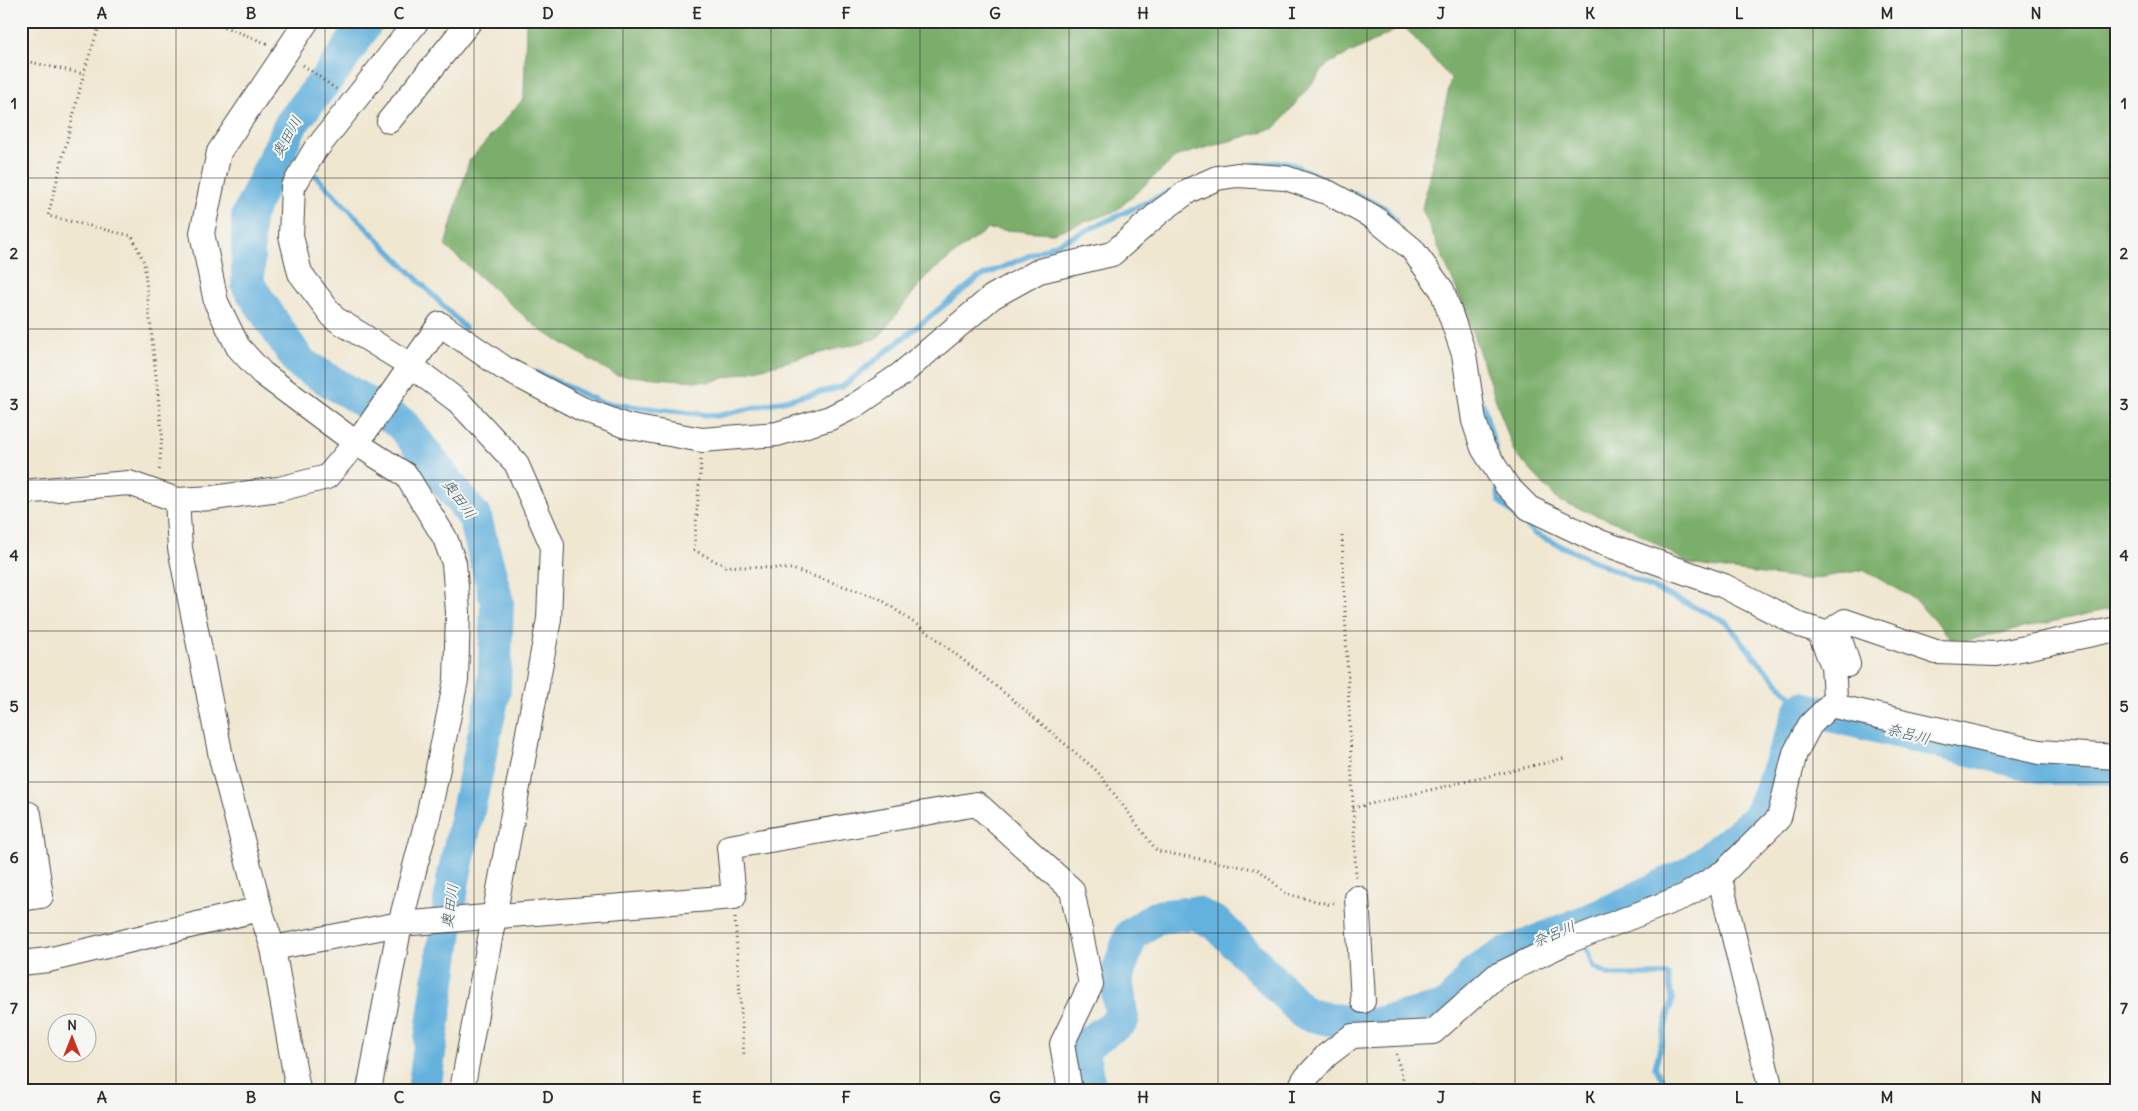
<svg xmlns="http://www.w3.org/2000/svg" width="2138" height="1111" viewBox="0 0 2138 1111" font-family="Delius,'Klee One',sans-serif">
  <style>
    .forest { fill: #7aae6a; stroke: #526c4a }
    .lines { fill: none; stroke-linecap: round; stroke-linejoin: round }
    .stream { stroke: #63b1dd; stroke-width: 5.5 }
    .river { stroke: #63b1dd; stroke-width: 34 }
    .minor-casing { stroke: #494744; stroke-width: 26 }
    .path { stroke: #494744; stroke-width: 3; stroke-dasharray: 1 4; stroke-linecap: butt }
    .minor { stroke: #fff; stroke-width: 24 }
    .minor-bridge-casing { stroke: #494744; stroke-width: 26; stroke-linecap: butt }
    .minor-bridge { stroke: #fff; stroke-width: 24 }
    .grid { fill: none; stroke: #2b2b2b; stroke-width: 1; stroke-opacity: 0.55 }
    .labels { text-anchor: middle; stroke-width: 4; stroke-linejoin: round; paint-order: stroke }
    .water-label { font-size: 15px; font-style: italic; fill: #3f5a69; stroke: #f6f6f2 }
    .neatline { fill: none; stroke: #2b2b2b; stroke-width: 2 }
    .grid-label { font-size: 16px; text-anchor: middle; font-weight: bold; fill: #2b2b2b }
  </style>
  <rect width="100%" height="100%" fill="#f6f6f2"/>
  <filter id="ink" filterUnits="userSpaceOnUse"><feTurbulence type="fractalNoise" baseFrequency=".02" numOctaves="2"/><feDisplacementMap in="SourceGraphic" scale="10" xChannelSelector="R" yChannelSelector="G"/><feConvolveMatrix kernelMatrix="1 2 1 2 8 2 1 2 1" color-interpolation-filters="sRGB"/></filter>
  <filter id="wash" filterUnits="userSpaceOnUse"><feTurbulence type="fractalNoise" baseFrequency=".0096" numOctaves="4" result="noise"/><feDisplacementMap in="SourceGraphic" scale="20" xChannelSelector="R" yChannelSelector="G"/><feGaussianBlur stdDeviation="1.12" result="paint"/><feColorMatrix in="noise" values="0 0 0 0 0 0 0 0 0 0 0 0 0 0 0 0 0 1.4 0 .05"/><feComposite in="paint" operator="in"/></filter>
  <g filter="url(#wash)">
    <rect width="100%" height="100%" fill="#f0e7d1"/>
    <polygon class="forest" points="526,21 2117,21 2117,609 2110,609 1955,643 1912,597 1863,570 1806,580 1689,564 1630,528 1559,501 1514,452 1461,300 1422,209 1451,79 1404,26 1328,64 1275,128 1177,156 1116,211 1053,233 987,229 926,276 878,338 709,382 616,375 540,330 445,246 469,161 524,98"/>
    <g class="lines">
      <g class="stream">
        <polyline points="283,143 302,163"/>
        <polyline points="1253,165 1287,162 1327,180"/>
        <polyline points="309,169 465,328"/>
        <polyline points="1353,193 1385,208 1396,222"/>
        <polyline points="536,372 602,403 717,416 842,387 978,278 1070,238 1169,192"/>
        <polyline points="1483,404 1496,450"/>
        <polyline points="1498,487 1499,501 1535,534 1725,621 1764,668 1802,708"/>
        <polyline points="1583,941 1594,967 1610,975 1668,975 1672,1000 1655,1068 1670,1090"/>
      </g>
      <g class="river">
        <polyline points="367,21 339,63 291,124 248,216 248,285 300,363 402,424 475,518 497,602 494,690 453,880 424,1090"/>
        <polyline points="1090,1090 1081,1048 1122,1020 1116,979 1131,935 1157,917 1195,913 1217,924 1304,1013 1334,1020 1372,1025 1448,1007 1475,973 1502,956 1609,912 1694,871 1759,818 1802,708 2047,768 2117,767"/>
      </g>
    </g>
  </g>
  <g filter="url(#ink)">
    <g class="lines">
      <g class="minor-casing">
        <g id="minor">
          <polyline points="307,21 219,152 202,233 216,302 238,347 262,373 356,443 406,475 445,538 454,563 458,612 456,680 428,817 400,924 369,1090"/>
          <polyline points="389,121 470,21"/>
          <polyline points="314,152 417,21"/>
          <polyline points="293,187 291,236 300,273 334,318 410,365 459,402 516,463 552,545 549,619 462,1090"/>
          <polyline points="21,492 129,483 177,500 213,498 279,489 327,477 364,433 440,324 504,368 582,409 626,426 702,440 777,434 830,418 856,405 900,375 992,297 1039,271 1112,254 1161,211 1190,190 1217,178 1237,175 1286,178 1329,193 1373,217 1412,249 1442,290 1464,354 1474,421 1483,448 1507,486 1529,508 1600,542 1724,586 1800,625 1819,631 1833,666 1835,697 1830,705 1810,725 1795,753 1779,818 1724,872 1685,896 1569,941 1496,976 1433,1032 1352,1036 1327,1055 1304,1080 1299,1090"/>
          <polyline points="177,500 180,548 222,762 260,909 273,948 298,1090"/>
          <polyline points="1847,665 1848,664 1836,627 1845,621 1936,652 1996,654 2117,629"/>
          <polyline points="1830,705 2039,752 2117,757"/>
          <polyline points="21,815 29,814 41,896 21,899"/>
          <polyline points="1719,875 1771,1090"/>
          <polyline points="1357,898 1363,1001"/>
          <polyline points="273,948 400,924 734,897 729,847 977,804 1072,890 1091,984 1062,1044 1070,1090"/>
          <polyline points="21,963 48,960 260,909"/>
        </g>
      </g>
      <g class="path">
        <polyline points="101,21 86,65 48,216 132,236 144,262 162,434 159,473"/>
        <polyline points="210,21 268,44"/>
        <polyline points="21,60 84,74"/>
        <polyline points="303,65 336,89"/>
        <polyline points="701,460 694,550 725,566 792,569 879,598 934,637 1012,699 1097,771 1157,851 1259,870 1287,894 1328,904 1336,902"/>
        <polyline points="1342,536 1356,878"/>
        <polyline points="1353,808 1566,758"/>
        <polyline points="735,918 744,1057"/>
        <polyline points="1396,1054 1406,1090"/>
        <polyline points="1438,1090 1475,1084 1485,1090"/>
      </g>
      <use href="#minor" class="minor"/>
      <g class="minor-bridge-casing">
        <polyline id="minor-bridge" points="293,187 316,148"/>
      </g>
      <use href="#minor-bridge" class="minor-bridge"/>
    </g>
  </g>
  <path class="grid" d="M 176,21 L 176,1090M 325,21 L 325,1090M 474,21 L 474,1090M 623,21 L 623,1090M 771,21 L 771,1090M 920,21 L 920,1090M 1069,21 L 1069,1090M 1218,21 L 1218,1090M 1367,21 L 1367,1090M 1515,21 L 1515,1090M 1664,21 L 1664,1090M 1813,21 L 1813,1090M 1962,21 L 1962,1090M 21,178 L 2117,178M 21,329 L 2117,329M 21,480 L 2117,480M 21,631 L 2117,631M 21,782 L 2117,782M 21,933 L 2117,933"/>
  <g class="labels">
    <g class="water-label">
      <text transform="translate(287 137) rotate(-61)" y="5">奥田川</text>
      <text transform="translate(459 499) rotate(54)" y="5">奥田川</text>
      <text transform="translate(1908 734) rotate(14)" y="5">奈呂川</text>
      <text transform="translate(450 906) rotate(-82)" y="5">奥田川</text>
      <text transform="translate(1554 934) rotate(-22)" y="5">奈呂川</text>
    </g>
  </g>
  <rect width="2138" height="1111" fill="none" stroke="#f6f6f2" stroke-width="55"/>
  <g transform="translate(72 1038)"><circle r="24" fill="#f6f6f2" stroke="#a5a5a2"/>
  <path d="M0-4L9 19L0 12L-9 19Z" fill="#c8321e"/>
  <text y="-8" font-size="14" font-weight="bold" text-anchor="middle" fill="#2b2b2b">N</text>
  </g>
  <rect x="28" y="28" width="2082" height="1056" class="neatline"/>
  <g class="grid-label">
    <text x="102" y="19">A</text>
    <text x="251" y="19">B</text>
    <text x="399" y="19">C</text>
    <text x="548" y="19">D</text>
    <text x="697" y="19">E</text>
    <text x="846" y="19">F</text>
    <text x="995" y="19">G</text>
    <text x="1143" y="19">H</text>
    <text x="1292" y="19">I</text>
    <text x="1441" y="19">J</text>
    <text x="1590" y="19">K</text>
    <text x="1739" y="19">L</text>
    <text x="1887" y="19">M</text>
    <text x="2036" y="19">N</text>
    <text x="14" y="109">1</text>
    <text x="2124" y="109">1</text>
    <text x="14" y="259">2</text>
    <text x="2124" y="259">2</text>
    <text x="14" y="410">3</text>
    <text x="2124" y="410">3</text>
    <text x="14" y="561">4</text>
    <text x="2124" y="561">4</text>
    <text x="14" y="712">5</text>
    <text x="2124" y="712">5</text>
    <text x="14" y="863">6</text>
    <text x="2124" y="863">6</text>
    <text x="14" y="1014">7</text>
    <text x="2124" y="1014">7</text>
    <text x="102" y="1103">A</text>
    <text x="251" y="1103">B</text>
    <text x="399" y="1103">C</text>
    <text x="548" y="1103">D</text>
    <text x="697" y="1103">E</text>
    <text x="846" y="1103">F</text>
    <text x="995" y="1103">G</text>
    <text x="1143" y="1103">H</text>
    <text x="1292" y="1103">I</text>
    <text x="1441" y="1103">J</text>
    <text x="1590" y="1103">K</text>
    <text x="1739" y="1103">L</text>
    <text x="1887" y="1103">M</text>
    <text x="2036" y="1103">N</text>
  </g>
</svg>
